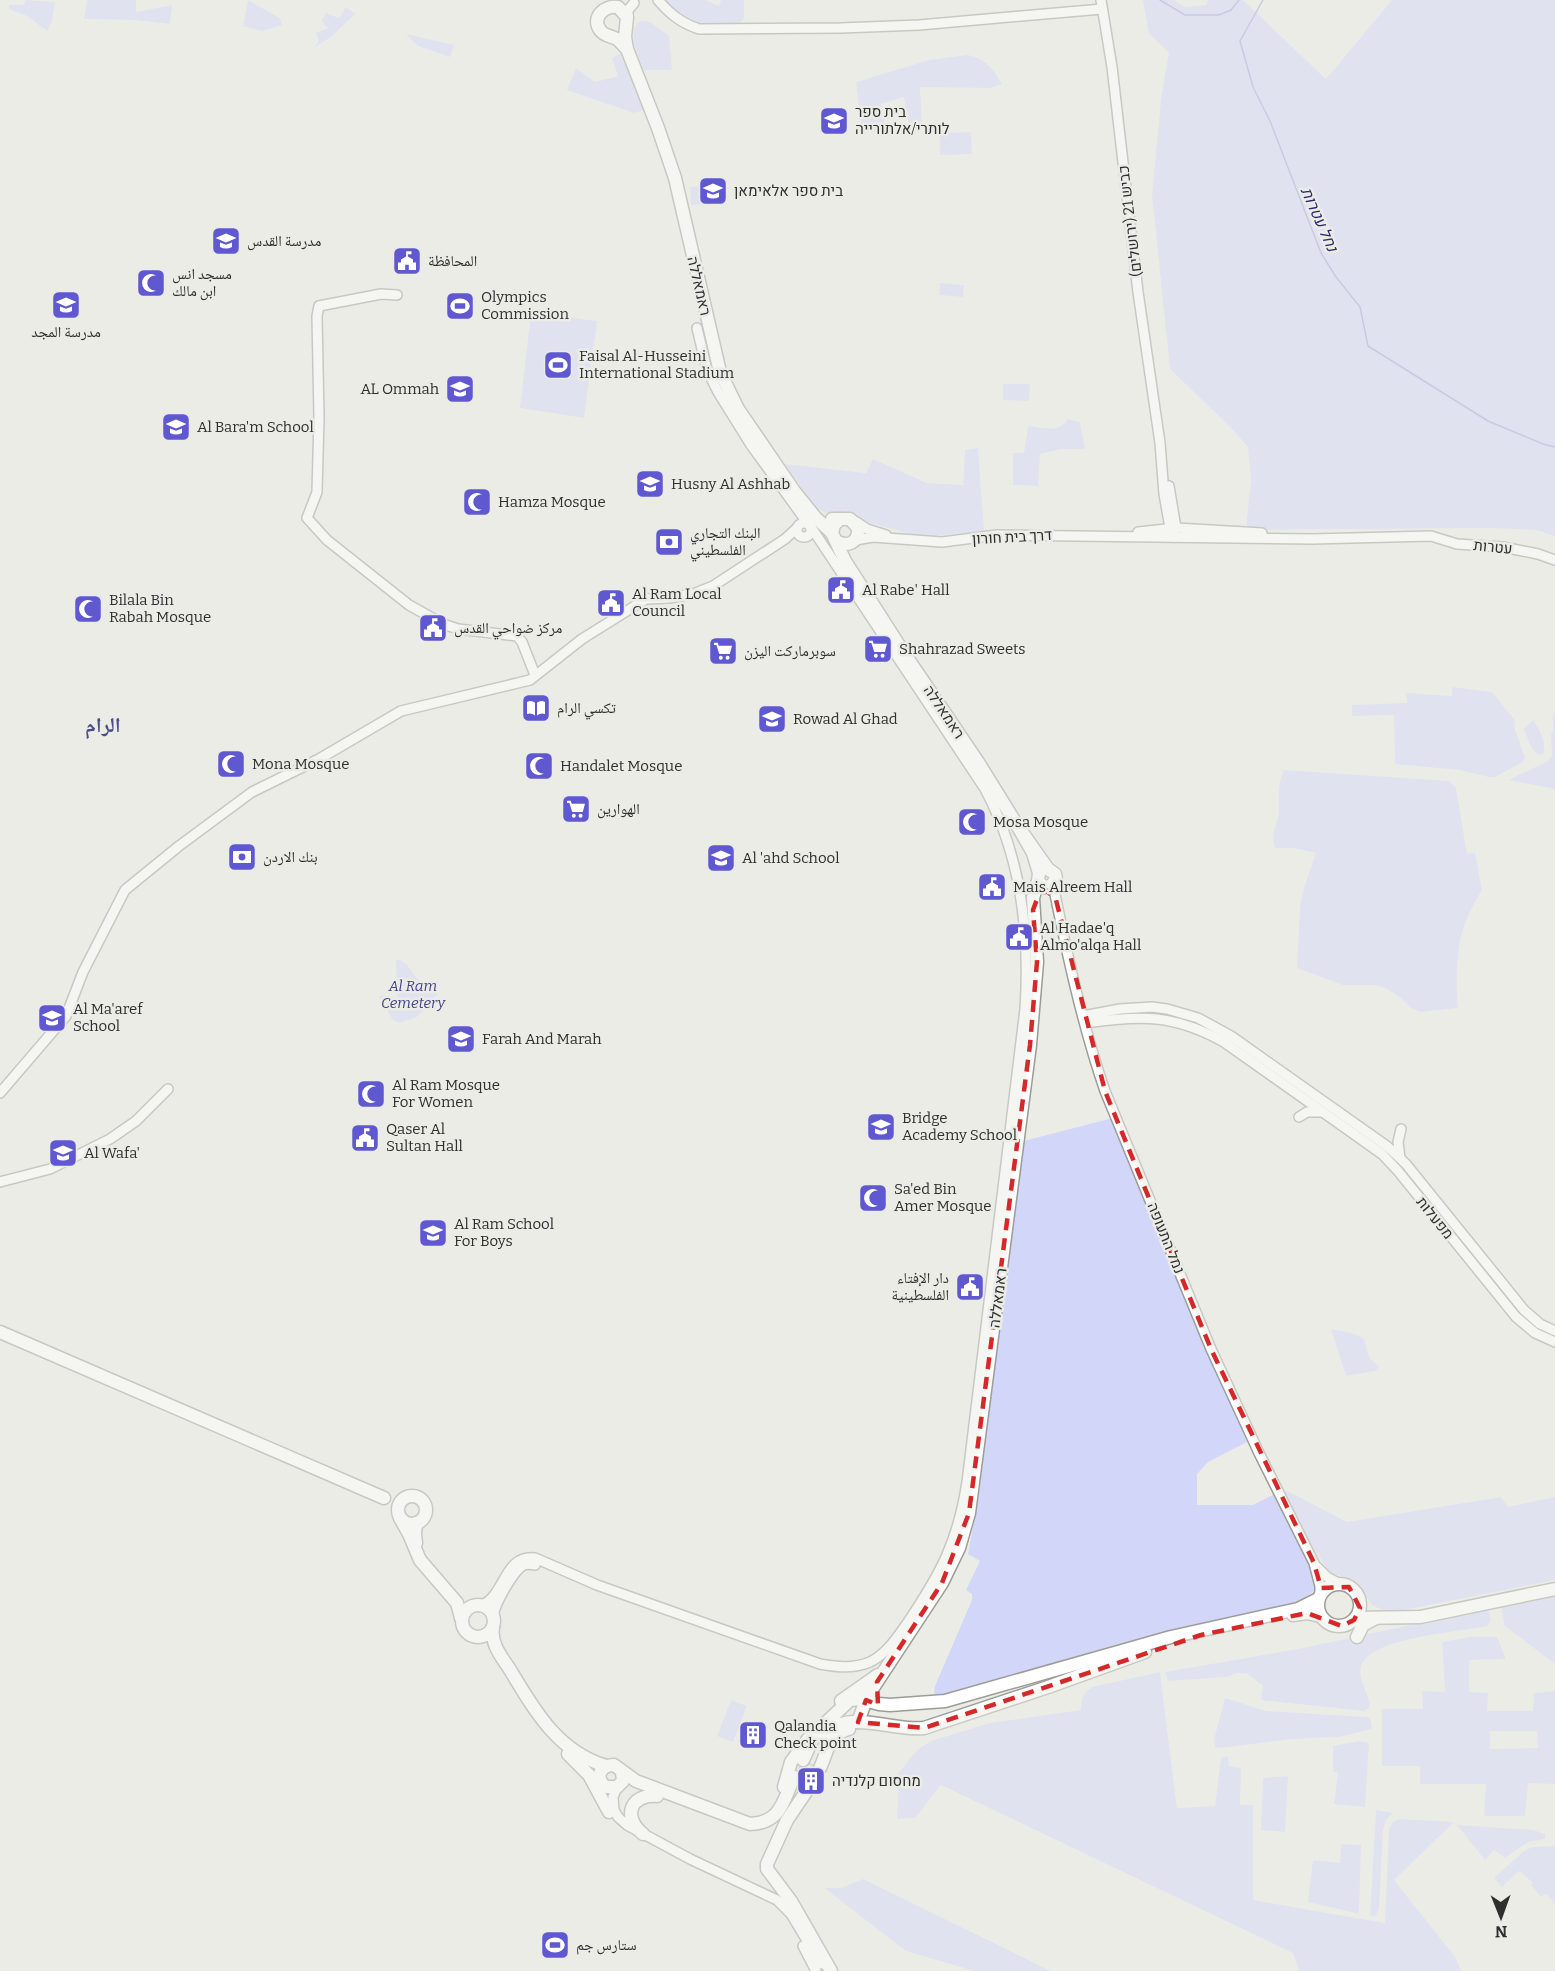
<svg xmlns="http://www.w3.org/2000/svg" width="1555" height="1971" viewBox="0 0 1555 1971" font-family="Bitter,'Noto Naskh Arabic',Heebo,serif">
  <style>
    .green { fill: #d2d6f9; fill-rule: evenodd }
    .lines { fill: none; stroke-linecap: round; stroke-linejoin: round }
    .stream { stroke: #9da1da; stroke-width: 1.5 }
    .highway-tunnel { stroke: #c6c6c2; stroke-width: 12; stroke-dasharray: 12 6; stroke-linecap: butt }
    .secondary-casing { stroke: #9c9c97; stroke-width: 12 }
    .highway-casing { stroke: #9c9c97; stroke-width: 15 }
    .secondary { stroke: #fff; stroke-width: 9 }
    .highway { stroke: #fff; stroke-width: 12 }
    .marked { fill: none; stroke: #d62828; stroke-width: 4.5; stroke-dasharray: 12 8; stroke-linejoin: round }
    .labels { text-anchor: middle; stroke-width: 5; stroke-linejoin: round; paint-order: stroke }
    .poi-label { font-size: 15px; fill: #2f2f2d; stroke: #ecece7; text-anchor: start }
    .street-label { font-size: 15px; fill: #2f2f2d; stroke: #ecece7 }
    .park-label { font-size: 15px; font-style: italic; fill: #444389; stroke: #ecece7 }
    .water-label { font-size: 16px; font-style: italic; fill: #2d286c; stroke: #ecece7 }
    .district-label { font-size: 21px; font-weight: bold; fill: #4b4b89; stroke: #ecece7 }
  </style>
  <rect width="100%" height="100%" fill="#ecece7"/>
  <g class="green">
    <polygon points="25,0 55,2 52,21 47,31 27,16 9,9 9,5 24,5"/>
    <polygon points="87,0 136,0 136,12 172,5 170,24 135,20 84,19"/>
    <polygon points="248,0 280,18 282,25 262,31 243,26"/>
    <path d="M 665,0 L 705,0 L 719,6 L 721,0 L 744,0 L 744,18 L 739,25 C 702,27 692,26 665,0 Z"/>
    <polygon points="1143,0 1174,0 1185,7 1206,5 1208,0 1243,0 1326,79 1392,0 1555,0 1555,536 1536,530 1490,528 1246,530 1251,479 1248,447 1228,425 1170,369 1152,195 1161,99 1169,52 1149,34"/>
    <polygon points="346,7 355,14 331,37 315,47 319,40 316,33 328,28 321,21 326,13 339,18"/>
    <path d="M 642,21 L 650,22 L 669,36 L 672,70 L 644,70 C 638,55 627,37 638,22 Z"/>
    <polygon points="406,34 454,45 450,57 418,46"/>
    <polygon points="623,52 644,110 634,113 567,90 576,68 595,82 618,76 612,58"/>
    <path d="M 967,55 C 986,59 993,68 1002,84 L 991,88 L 920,87 L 922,127 L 909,128 L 904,97 L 881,104 L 885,131 L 862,133 L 856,82 L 929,60 Z"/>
    <polygon points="971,132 972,154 940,155 939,133"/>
    <polygon points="711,185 712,204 691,205 690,187"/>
    <polygon points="940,283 964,285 963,297 939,295"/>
    <polygon points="531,313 597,321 584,418 520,408"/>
    <polygon points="1003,384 1030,384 1029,401 1003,400"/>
    <path d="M 1068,419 L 1080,422 L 1085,449 L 1062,449 L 1040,454 L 1038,486 L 1013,485 L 1013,453 L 1024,453 L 1028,426 C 1043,427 1059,434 1068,419 Z"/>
    <polygon points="978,448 984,531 931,536 911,534 859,520 846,514 826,513 815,507 785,464 866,473 873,459 927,483 963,485 965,450"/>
    <polygon points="1452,687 1492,692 1514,719 1515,730 1525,757 1523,762 1495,777 1489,777 1459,770 1395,764 1394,715 1352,716 1352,705 1407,703 1406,693 1452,696"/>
    <polygon points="1555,714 1555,789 1508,780 1548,761 1552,755 1551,734 1553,731 1553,715"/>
    <path d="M 1533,720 C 1540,730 1546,741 1544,753 L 1540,755 C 1530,751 1528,738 1524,729 Z"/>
    <path d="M 1284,770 L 1449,781 L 1456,788 L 1467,854 L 1475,852 L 1482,890 C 1474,904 1466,918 1462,933 C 1456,951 1456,988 1458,1008 L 1421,1012 L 1411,1008 L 1400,997 L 1385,988 L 1375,985 L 1343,985 L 1297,968 L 1300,908 L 1303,891 L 1316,853 L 1293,848 L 1275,848 C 1270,828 1279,826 1279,809 C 1279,793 1277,786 1284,770 Z"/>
    <path d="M 396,959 C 407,962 408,966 414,975 C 419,982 431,988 438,994 L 417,1017 L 399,1023 L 393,1020 L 379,997 L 382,995 L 397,998 Z"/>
    <path d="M 1113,1118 L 1247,1442 L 1208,1462 L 1197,1474 L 1197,1505 L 1253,1505 L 1273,1495 L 1311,1570 L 1315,1581 L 1315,1590 C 1290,1612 1226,1618 1192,1625 C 1167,1630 1142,1638 1117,1644 C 1057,1661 998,1682 937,1698 L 934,1693 L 935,1686 L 972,1600 L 972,1594 L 966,1590 L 980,1561 L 968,1554 L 979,1494 L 1020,1142 Z"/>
    <path d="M 1331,1329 C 1340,1331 1353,1332 1361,1337 C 1369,1342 1363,1357 1379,1366 L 1376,1371 L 1346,1376 Z"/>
    <polygon points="1278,1486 1347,1522 1501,1497 1508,1507 1555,1497 1555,1580 1399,1611 1384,1611 1372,1605 1359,1586 1351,1579 1330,1573 1297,1523"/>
    <polygon points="1555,1596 1555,1664 1505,1626 1501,1607"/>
    <path d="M 1485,1609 L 1489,1612 L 1491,1621 L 1487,1626 C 1461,1632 1369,1637 1361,1667 C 1358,1679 1367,1692 1370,1704 L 1369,1708 L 1364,1711 L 1261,1700 L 1263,1686 L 1248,1674 L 1237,1673 L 1227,1677 L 1168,1681 L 1165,1672 L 1303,1648 Z"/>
    <path d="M 1470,1637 L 1497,1637 L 1506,1659 L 1469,1660 L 1469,1692 L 1488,1693 L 1487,1711 L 1533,1711 L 1534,1693 L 1555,1691 L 1555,1784 L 1528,1783 L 1525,1816 L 1484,1816 L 1486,1784 L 1420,1784 L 1420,1766 L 1382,1766 L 1382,1709 L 1423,1709 L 1422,1691 L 1445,1692 L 1442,1642 ZM 1490,1731 L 1537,1731 L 1538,1748 L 1490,1749 Z"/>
    <path d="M 1160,1672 L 1177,1808 L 1215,1806 L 1221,1758 L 1228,1756 L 1229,1766 L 1241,1768 L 1240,1805 L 1253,1805 L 1253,1900 L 1385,1923 L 1389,1829 L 1393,1822 L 1399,1819 L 1454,1822 L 1394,1880 L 1456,1958 L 1461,1971 L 1299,1971 L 1293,1953 L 941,1785 L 915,1818 L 897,1819 L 899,1780 L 897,1775 L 918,1749 L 931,1741 L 990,1723 L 1081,1710 C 1081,1699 1082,1694 1092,1687 Z"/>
    <polygon points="1225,1698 1266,1711 1366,1717 1370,1718 1372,1729 1339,1737 1291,1739 1220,1748 1215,1747 1214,1739"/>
    <polygon points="731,1700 747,1706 733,1742 717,1736"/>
    <polygon points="1359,1741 1369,1743 1365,1807 1334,1804 1338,1773 1333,1772 1333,1746"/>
    <polygon points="1288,1776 1285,1832 1261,1830 1263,1778"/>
    <polygon points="1376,1810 1393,1813 1386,1820 1383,1830 1379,1909 1375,1917 1370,1915"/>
    <polygon points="1457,1825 1534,1830 1545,1834 1545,1839 1528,1842 1505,1858 1494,1850 1485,1860"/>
    <polygon points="1341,1844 1361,1845 1359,1914 1308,1902 1313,1860 1340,1863"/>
    <polygon points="1555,1846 1555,1904 1546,1894 1541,1897 1531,1885 1533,1883 1519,1871 1502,1887 1494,1878 1524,1851 1532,1847"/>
    <polygon points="863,1879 1051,1971 974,1971 906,1951 824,1888 841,1888"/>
  </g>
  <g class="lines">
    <g class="stream">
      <polyline points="1160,0 1185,15 1219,15 1231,10 1239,0"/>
      <polyline points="1263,0 1240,41 1253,87 1270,121 1321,253 1336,277 1360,307 1368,346 1488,421 1543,444 1555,447"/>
    </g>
    <g class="highway-tunnel">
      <polyline points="799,1780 808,1762"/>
      <polyline points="810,1786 820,1768"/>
    </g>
    <g class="secondary-casing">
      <g id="secondary">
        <path d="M 658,0 C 670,14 681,23 699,29 L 841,28 L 919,25 L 1102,9"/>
        <polyline points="1101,0 1112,67 1138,292 1160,443 1164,494 1170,528 1174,537"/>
        <polyline points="628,20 628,10 634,3"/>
        <polyline points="397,295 381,294 319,306 317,316 319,418 317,492 307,518 327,540 409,605 443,624 458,629 517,636 522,642 535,675"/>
        <polyline points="697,328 707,370 718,392 751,445 809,525"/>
        <polyline points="1169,486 1176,528 1175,531"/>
        <polyline points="855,521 867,529 886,535"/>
        <circle cx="804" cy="530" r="7"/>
        <polyline points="1138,532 1176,528 1262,533"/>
        <polyline points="855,540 873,537 942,542 997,535 1312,539 1431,536 1457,544 1503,547 1538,554 1555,560"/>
        <path d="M 1053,884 C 1067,954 1082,1024 1105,1091 L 1211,1349 L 1259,1453 L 1314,1563 L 1320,1586 L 1320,1594"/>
        <polyline points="1083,1016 1120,1009 1152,1007 1167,1009 1198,1018 1231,1036 1388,1147 1406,1164 1524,1310 1540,1324 1555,1331"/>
        <path d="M 1085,1023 C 1141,1015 1174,1014 1224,1042 L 1382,1154 L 1398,1171 L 1516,1317 L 1535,1333 L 1555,1342"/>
        <polyline points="0,1093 66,1016 83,972 125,890 179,846 252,792 319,759 401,711 530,680 582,639 646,599 669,598 693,594 713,586 785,539 797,528"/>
        <polyline points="1299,1117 1307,1112 1322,1112"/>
        <polyline points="1400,1158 1398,1142 1401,1129"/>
        <polyline points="0,1182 50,1169 110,1139 136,1121 168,1089"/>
        <polyline points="1317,1567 1327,1577 1340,1584"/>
        <path d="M 482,1605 C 505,1596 504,1554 535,1558 L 597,1585 L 820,1664 C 837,1667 853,1669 870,1662 C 887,1654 898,1636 908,1622 C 941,1573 958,1541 967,1482 L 1025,1009 C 1030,933 1021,856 985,789 L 811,527"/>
        <path d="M 493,1616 C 495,1604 512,1573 522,1566 C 526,1563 530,1564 535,1565"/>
        <polyline points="617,1787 613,1797 614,1810 618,1817 627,1825 690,1859 777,1900 791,1914 821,1964"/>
        <polyline points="803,1946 816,1971"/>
      </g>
    </g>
    <g class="highway-casing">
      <g id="highway">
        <path d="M 627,49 C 624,46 621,42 617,39 C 611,36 604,36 600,30 C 591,17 605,5 618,7 L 627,17 L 625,37 L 627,49 L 658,128 L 675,178 L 720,372 L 738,409 L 794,491 L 815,517 L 832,533"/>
        <path d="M 832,519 L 850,519 L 858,528 C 859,542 848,548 836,541"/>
        <polyline points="840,519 834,525 832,533 845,561 904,653 978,762 1017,825 1033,853 1039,873 1038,881 1044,887 1051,886 1056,879 1055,874 1048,869 1017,825"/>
        <polyline points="0,1332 384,1498"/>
        <circle cx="412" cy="1510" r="14"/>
        <polyline points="400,1518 409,1534 420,1560 457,1603 461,1618"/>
        <polyline points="416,1523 415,1534 416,1543"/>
        <circle cx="1339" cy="1605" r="21"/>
        <circle cx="478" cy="1621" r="16"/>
        <polyline points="1293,1615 1307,1613 1320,1616"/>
        <polyline points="1356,1618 1420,1617 1555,1589"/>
        <path d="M 493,1627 C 490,1645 503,1658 512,1673 C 536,1713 559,1752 606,1766"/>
        <polyline points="1357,1637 1363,1625 1376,1618"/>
        <polyline points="841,1701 878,1675"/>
        <polyline points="858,1722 867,1697 942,1583 959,1548 969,1513 1030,1045 1037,962 1033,898 1038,881"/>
        <path d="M 823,1735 C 846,1708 895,1732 924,1728 L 1048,1687 L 1145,1652"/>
        <polyline points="568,1754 589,1775 609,1812"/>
        <polyline points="803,1760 816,1732 850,1700 861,1699 879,1704 890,1705 945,1701 1171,1637 1298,1609 1318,1599"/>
        <path d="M 820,1768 C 828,1751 828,1734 849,1729"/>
        <path d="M 622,1772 L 623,1781 L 617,1787 L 606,1787 C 594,1778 600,1765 614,1765 L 636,1781 L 750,1824 C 781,1823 783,1801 794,1777"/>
        <polyline points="810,1786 787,1820 767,1864 767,1869 791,1901 831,1971"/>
        <polyline points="784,1787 791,1762 808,1739"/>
        <path d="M 643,1834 C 622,1817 630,1794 657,1796"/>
      </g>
    </g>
    <use href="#secondary" class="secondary"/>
    <use href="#highway" class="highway"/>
  </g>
  <path d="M0 0H1555V1971H0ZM 1042,886 L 1056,900 L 1105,1091 L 1211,1349 L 1314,1563 L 1321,1588 L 1349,1587 L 1360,1608 L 1354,1620 L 1342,1626 L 1307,1613 L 1201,1635 L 924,1728 L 858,1722 L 866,1700 L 878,1705 L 877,1682 L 942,1583 L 969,1513 L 1030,1045 L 1037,962 L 1033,910 Z" fill="#ecece7" fill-opacity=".55" fill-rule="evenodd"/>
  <path class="marked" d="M 1042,886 L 1056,900 L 1105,1091 L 1211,1349 L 1314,1563 L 1321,1588 L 1349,1587 L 1360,1608 L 1354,1620 L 1342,1626 L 1307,1613 L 1201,1635 L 924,1728 L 858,1722 L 866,1700 L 878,1705 L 877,1682 L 942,1583 L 969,1513 L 1030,1045 L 1037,962 L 1033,910 Z"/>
  <defs>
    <g id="school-square" transform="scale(1.5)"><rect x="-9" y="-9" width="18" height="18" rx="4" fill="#6058d1" stroke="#ecece7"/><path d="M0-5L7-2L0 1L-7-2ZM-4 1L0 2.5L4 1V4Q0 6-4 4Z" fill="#fff"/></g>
    <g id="civic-square" transform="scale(1.5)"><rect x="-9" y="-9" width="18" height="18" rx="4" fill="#6058d1" stroke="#ecece7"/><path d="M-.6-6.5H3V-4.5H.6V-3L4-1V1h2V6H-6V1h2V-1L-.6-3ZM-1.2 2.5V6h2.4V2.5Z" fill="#fff"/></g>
    <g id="mosque-square" transform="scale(1.5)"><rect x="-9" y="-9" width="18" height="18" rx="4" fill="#6058d1" stroke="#ecece7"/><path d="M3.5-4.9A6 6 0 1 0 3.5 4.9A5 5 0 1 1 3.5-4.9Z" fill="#fff"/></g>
    <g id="stadium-square" transform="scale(1.5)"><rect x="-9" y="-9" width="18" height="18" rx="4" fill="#6058d1" stroke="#ecece7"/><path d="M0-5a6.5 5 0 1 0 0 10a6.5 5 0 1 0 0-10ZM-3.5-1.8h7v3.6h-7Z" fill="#fff"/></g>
    <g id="university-square" transform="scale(1.5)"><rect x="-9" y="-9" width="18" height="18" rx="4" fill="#6058d1" stroke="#ecece7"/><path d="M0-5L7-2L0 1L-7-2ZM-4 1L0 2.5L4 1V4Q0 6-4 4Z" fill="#fff"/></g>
    <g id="bank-square" transform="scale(1.5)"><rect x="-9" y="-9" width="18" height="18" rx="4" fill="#6058d1" stroke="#ecece7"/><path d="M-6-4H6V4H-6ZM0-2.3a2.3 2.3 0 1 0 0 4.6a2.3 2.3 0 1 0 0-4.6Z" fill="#fff"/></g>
    <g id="supermarket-square" transform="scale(1.5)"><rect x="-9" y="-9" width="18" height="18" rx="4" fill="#6058d1" stroke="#ecece7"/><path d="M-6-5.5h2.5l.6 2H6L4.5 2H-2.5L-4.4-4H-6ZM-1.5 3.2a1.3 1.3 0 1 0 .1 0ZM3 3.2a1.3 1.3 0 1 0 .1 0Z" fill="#fff"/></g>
    <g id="library-square" transform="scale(1.5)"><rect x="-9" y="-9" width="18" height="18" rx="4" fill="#6058d1" stroke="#ecece7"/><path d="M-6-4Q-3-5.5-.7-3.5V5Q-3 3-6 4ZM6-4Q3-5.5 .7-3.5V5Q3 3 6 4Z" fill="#fff"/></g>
    <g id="building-square" transform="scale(1.5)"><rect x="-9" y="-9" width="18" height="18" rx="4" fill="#6058d1" stroke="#ecece7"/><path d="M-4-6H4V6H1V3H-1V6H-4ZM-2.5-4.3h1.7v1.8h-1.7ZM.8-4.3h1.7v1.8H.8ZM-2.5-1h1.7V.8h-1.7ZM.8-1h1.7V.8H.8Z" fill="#fff"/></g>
  </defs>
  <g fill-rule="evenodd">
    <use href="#school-square" x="834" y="121"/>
    <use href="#school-square" x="713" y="191"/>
    <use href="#school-square" x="226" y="241"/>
    <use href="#civic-square" x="407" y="261"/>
    <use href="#mosque-square" x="151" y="283"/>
    <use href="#school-square" x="66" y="305"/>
    <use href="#stadium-square" x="460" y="306"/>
    <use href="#stadium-square" x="558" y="365"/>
    <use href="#university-square" x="460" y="389"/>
    <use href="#school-square" x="176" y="427"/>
    <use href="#school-square" x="650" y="484"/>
    <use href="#mosque-square" x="477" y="502"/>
    <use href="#bank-square" x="669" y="542"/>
    <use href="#civic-square" x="841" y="590"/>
    <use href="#civic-square" x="611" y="603"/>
    <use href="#mosque-square" x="88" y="609"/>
    <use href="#civic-square" x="433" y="628"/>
    <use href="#supermarket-square" x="878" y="649"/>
    <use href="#supermarket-square" x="723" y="651"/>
    <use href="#library-square" x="536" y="708"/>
    <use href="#school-square" x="772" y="719"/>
    <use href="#mosque-square" x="231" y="764"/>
    <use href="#mosque-square" x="539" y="766"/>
    <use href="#supermarket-square" x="576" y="809"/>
    <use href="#mosque-square" x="972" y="822"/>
    <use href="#bank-square" x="242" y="857"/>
    <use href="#school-square" x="721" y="858"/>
    <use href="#civic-square" x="992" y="887"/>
    <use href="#civic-square" x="1019" y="937"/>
    <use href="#school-square" x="52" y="1018"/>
    <use href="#school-square" x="461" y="1039"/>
    <use href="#mosque-square" x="371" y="1094"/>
    <use href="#school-square" x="881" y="1127"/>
    <use href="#civic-square" x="365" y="1138"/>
    <use href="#school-square" x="63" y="1153"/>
    <use href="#mosque-square" x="873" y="1198"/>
    <use href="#school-square" x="433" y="1233"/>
    <use href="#civic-square" x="970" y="1287"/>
    <use href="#building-square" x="753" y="1735"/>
    <use href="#building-square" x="811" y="1781"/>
    <use href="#stadium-square" x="555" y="1945"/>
  </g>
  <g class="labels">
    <g class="poi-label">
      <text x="855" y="117">בית ספר<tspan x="855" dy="17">לותרי/אלתורייה</tspan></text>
      <text x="734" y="196">בית ספר אלאימאן</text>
      <text x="247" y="246">مدرسة القدس</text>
      <text x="428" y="266">المحافظة</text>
      <text x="172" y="279">مسجد انس<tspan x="172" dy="17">ابن مالك</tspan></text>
      <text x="481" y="302">Olympics<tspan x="481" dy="17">Commission</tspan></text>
      <text x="66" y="337" text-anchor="middle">مدرسة المجد</text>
      <text x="579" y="361">Faisal Al-Husseini<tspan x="579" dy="17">International Stadium</tspan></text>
      <text x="439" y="394" text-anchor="end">AL Ommah</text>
      <text x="197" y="432">Al Bara'm School</text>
      <text x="671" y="489">Husny Al Ashhab</text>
      <text x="498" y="507">Hamza Mosque</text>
      <text x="690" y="538">البنك التجاري<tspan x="690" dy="17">الفلسطيني</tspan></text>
      <text x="862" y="595">Al Rabe' Hall</text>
      <text x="632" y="599">Al Ram Local<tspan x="632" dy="17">Council</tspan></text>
      <text x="109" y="605">Bilala Bin<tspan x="109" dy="17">Rabah Mosque</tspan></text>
      <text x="454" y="633">مركز ضواحي القدس</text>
      <text x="899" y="654">Shahrazad Sweets</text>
      <text x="744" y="656">سوبرماركت اليزن</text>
      <text x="557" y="713">تكسي الرام</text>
      <text x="793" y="724">Rowad Al Ghad</text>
      <text x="252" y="769">Mona Mosque</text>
      <text x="560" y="771">Handalet Mosque</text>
      <text x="597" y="814">الهوارين</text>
      <text x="993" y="827">Mosa Mosque</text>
      <text x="263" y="862">بنك الاردن</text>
      <text x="742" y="863">Al 'ahd School</text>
      <text x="1013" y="892">Mais Alreem Hall</text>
      <text x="1040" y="933">Al Hadae'q<tspan x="1040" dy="17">Almo'alqa Hall</tspan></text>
      <text x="73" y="1014">Al Ma'aref<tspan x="73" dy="17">School</tspan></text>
      <text x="482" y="1044">Farah And Marah</text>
      <text x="392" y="1090">Al Ram Mosque<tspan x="392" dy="17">For Women</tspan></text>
      <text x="902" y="1123">Bridge<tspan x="902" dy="17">Academy School</tspan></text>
      <text x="386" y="1134">Qaser Al<tspan x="386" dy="17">Sultan Hall</tspan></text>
      <text x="84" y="1158">Al Wafa'</text>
      <text x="894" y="1194">Sa'ed Bin<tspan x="894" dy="17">Amer Mosque</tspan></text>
      <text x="454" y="1229">Al Ram School<tspan x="454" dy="17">For Boys</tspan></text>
      <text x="949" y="1283" text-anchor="end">دار الإفتاء<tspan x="949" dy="17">الفلسطينية</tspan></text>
      <text x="774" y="1731">Qalandia<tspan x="774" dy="17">Check point</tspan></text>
      <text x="832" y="1786">מחסום קלנדיה</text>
      <text x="576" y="1950">ستارس جم</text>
    </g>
    <g class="street-label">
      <text transform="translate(1130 221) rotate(-97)" y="5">כביש 21 (ירושלים)</text>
      <text transform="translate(699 286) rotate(77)" y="5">ראמאללה</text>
      <text transform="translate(1012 537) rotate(-3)" y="5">דרך בית חורון</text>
      <text transform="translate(1493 547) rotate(6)" y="5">עטרות</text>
      <text transform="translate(944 712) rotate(56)" y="5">ראמאללה</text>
      <text transform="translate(1435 1218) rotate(51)" y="5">מפעלות</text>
      <text transform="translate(1166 1238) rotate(68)" y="5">נמל התעופה</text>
      <text transform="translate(998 1298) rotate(-83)" y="5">ראמאללה</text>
    </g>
    <g class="park-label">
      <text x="413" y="991">Al Ram<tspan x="413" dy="17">Cemetery</tspan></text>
    </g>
    <g class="water-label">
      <text transform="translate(1320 219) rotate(66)" y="6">נחל עטרות</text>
    </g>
    <g class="district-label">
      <text x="103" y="732">الرام</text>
    </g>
  </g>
  <g transform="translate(1501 1917) rotate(179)" stroke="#ecece7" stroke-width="4.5" paint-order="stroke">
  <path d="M0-4.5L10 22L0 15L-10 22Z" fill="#2f2f2d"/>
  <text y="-9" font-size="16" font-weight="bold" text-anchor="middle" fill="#2f2f2d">N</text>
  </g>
</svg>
